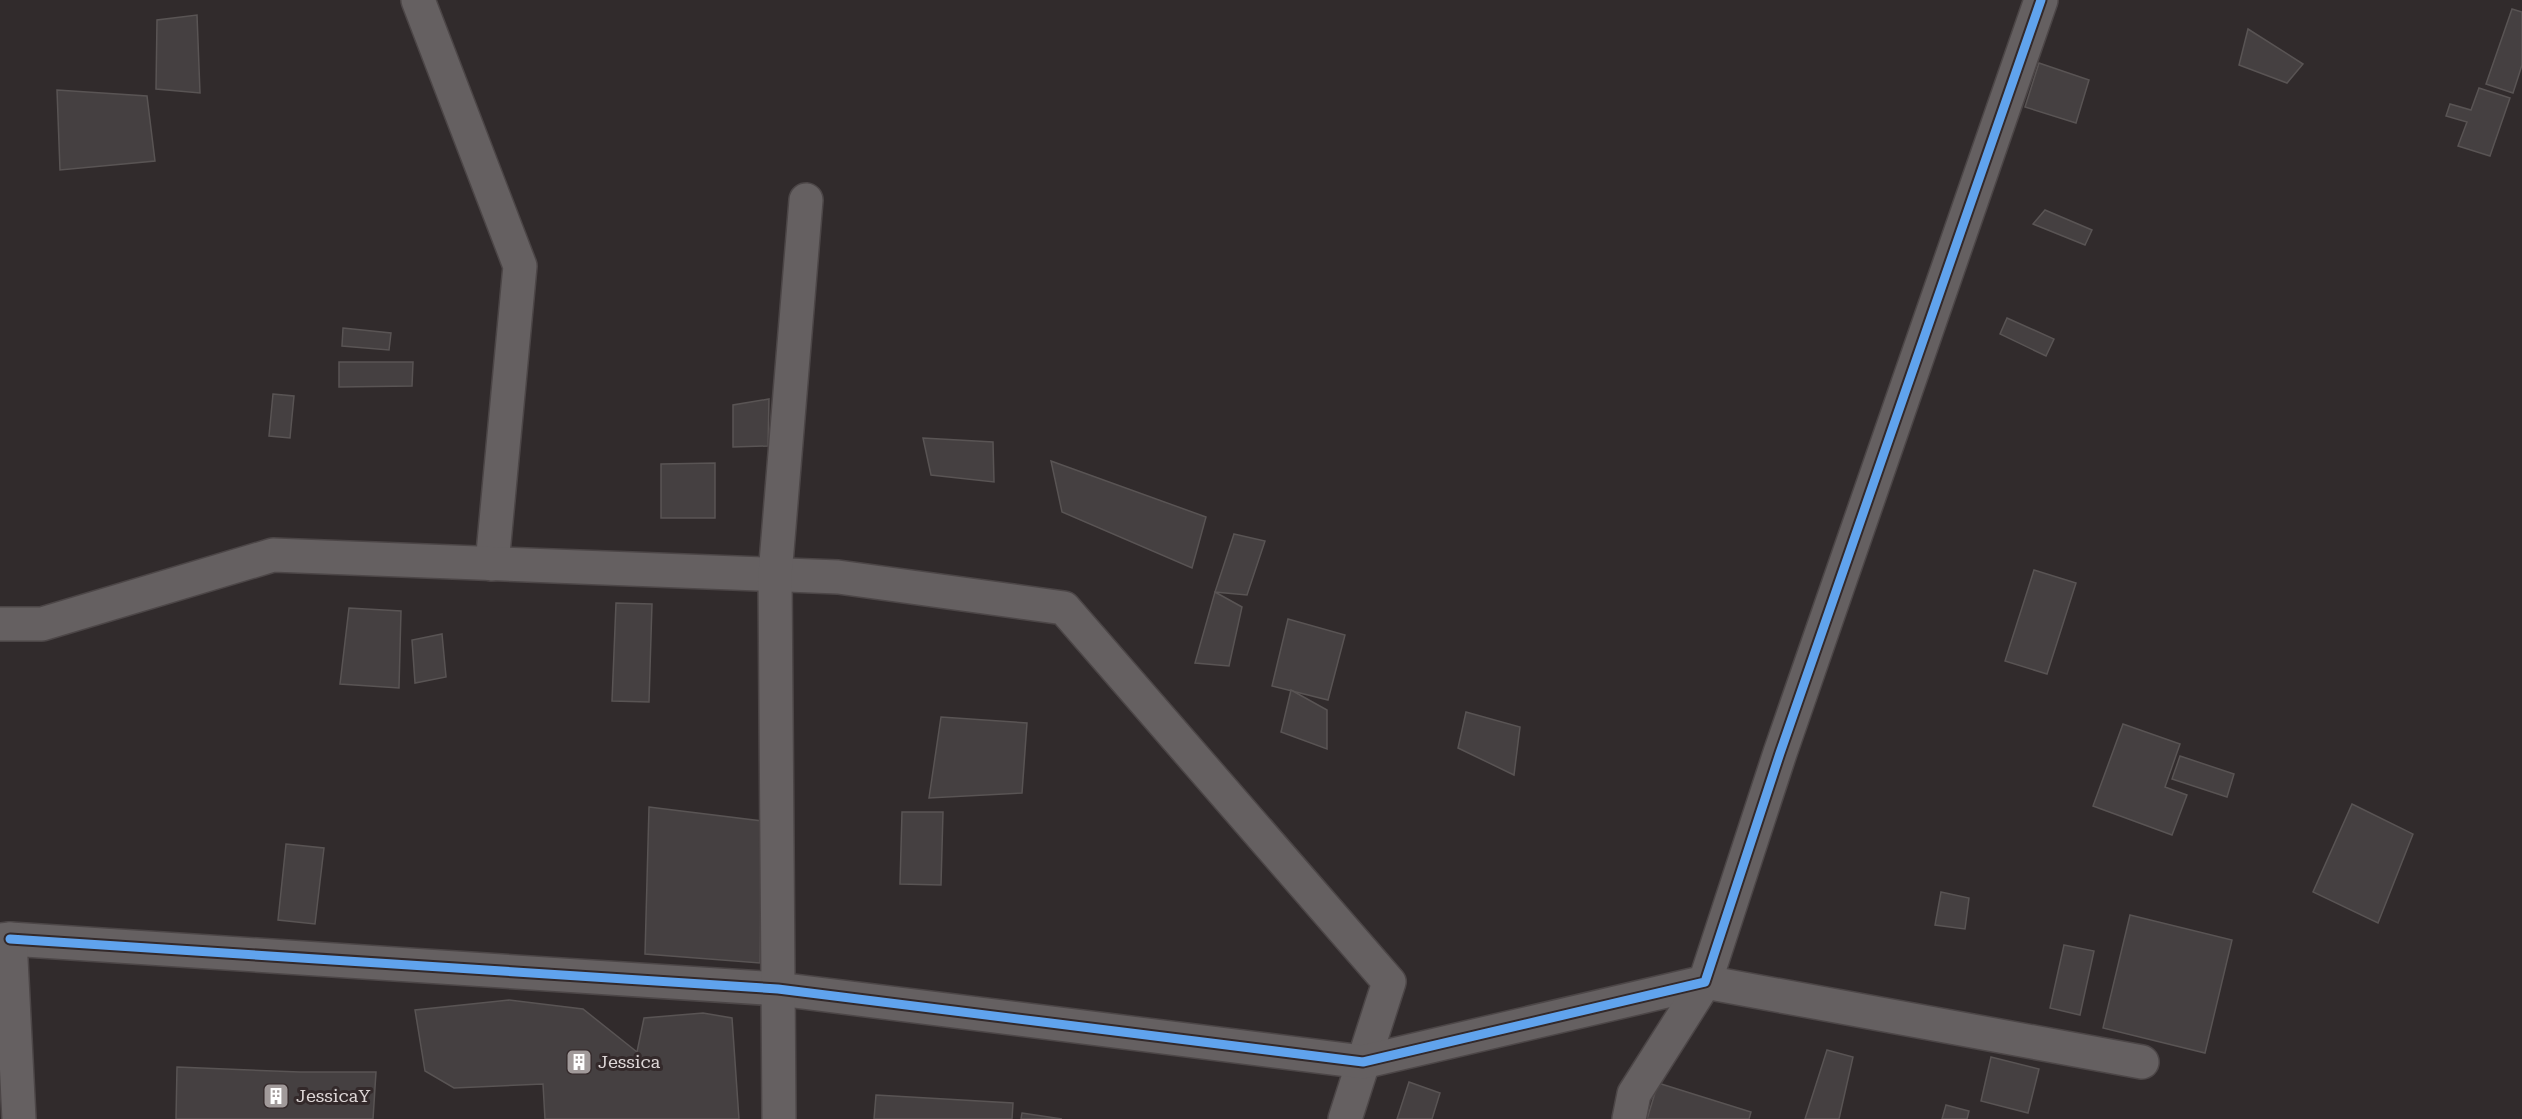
<svg xmlns="http://www.w3.org/2000/svg" width="2522" height="1119" viewBox="0 0 2522 1119" font-family="'Roboto Serif',serif">
  <style>
    .building { fill: #454041; stroke: #595454; stroke-width: 1.5 }
    .lines { fill: none; stroke-linecap: round; stroke-linejoin: round }
    .street-casing { stroke: #4c4647; stroke-width: 36 }
    .street { stroke: #656061; stroke-width: 33 }
    .cycleway-casing { stroke: #33292a; stroke-width: 13 }
    .cycleway { stroke: #60a3ed; stroke-width: 9 }
    .labels { text-anchor: middle; stroke-width: 6; stroke-linejoin: round; paint-order: stroke }
    .poi-label { font-size: 18px; fill: #ddd6d6; stroke: #33292a; text-anchor: start }
  </style>
  <rect width="100%" height="100%" fill="#312b2c"/>
  <g class="building">
    <polygon points="2512,9 2522,12 2522,65 2513,93 2486,84"/>
    <polygon points="197,15 200,93 156,89 157,20"/>
    <polygon points="2248,29 2303,64 2287,83 2239,65"/>
    <polygon points="2039,63 2089,80 2076,123 2025,107"/>
    <polygon points="2479,88 2510,98 2490,156 2458,146 2467,122 2446,116 2450,104 2471,110"/>
    <polygon points="57,90 147,96 155,161 60,170"/>
    <polygon points="2045,210 2092,230 2085,245 2033,224"/>
    <polygon points="2007,318 2054,339 2046,356 2000,334"/>
    <polygon points="343,328 391,333 389,350 342,346"/>
    <polygon points="339,362 413,362 412,386 339,387"/>
    <polygon points="273,394 294,396 290,438 269,436"/>
    <polygon points="769,399 768,446 733,447 733,405"/>
    <polygon points="923,438 993,442 994,482 931,475"/>
    <polygon points="1051,461 1206,517 1192,568 1062,512"/>
    <polygon points="715,463 715,518 661,518 661,464"/>
    <polygon points="1234,534 1265,541 1247,595 1215,592"/>
    <polygon points="2034,570 2076,583 2047,674 2005,661"/>
    <polygon points="1215,592 1242,607 1229,666 1195,663"/>
    <polygon points="616,603 652,604 649,702 612,701"/>
    <polygon points="349,608 401,611 399,688 340,684"/>
    <polygon points="1288,619 1345,635 1328,700 1272,686"/>
    <polygon points="442,634 446,677 415,683 412,640"/>
    <polygon points="1291,690 1327,710 1327,749 1281,732"/>
    <polygon points="1466,712 1520,727 1514,775 1458,748"/>
    <polygon points="941,717 1027,723 1022,793 929,798"/>
    <polygon points="2123,724 2180,744 2165,787 2187,795 2172,835 2093,806"/>
    <polygon points="2180,756 2234,774 2227,797 2172,779"/>
    <polygon points="2352,804 2413,834 2378,923 2313,892"/>
    <polygon points="649,807 762,821 760,963 645,954"/>
    <polygon points="902,812 943,812 941,885 900,884"/>
    <polygon points="286,844 324,848 315,924 278,920"/>
    <polygon points="1941,892 1969,898 1965,929 1935,925"/>
    <polygon points="2130,915 2232,940 2205,1053 2103,1028"/>
    <polygon points="2064,945 2094,951 2080,1015 2050,1008"/>
    <polygon points="509,1000 583,1009 637,1052 644,1018 703,1013 732,1018 739,1119 545,1119 543,1084 454,1088 425,1071 415,1010"/>
    <polygon points="1827,1050 1853,1057 1839,1119 1805,1119"/>
    <polygon points="1991,1057 2039,1069 2028,1113 1981,1101"/>
    <polygon points="177,1067 300,1072 376,1072 373,1119 176,1119"/>
    <polygon points="1409,1082 1440,1093 1432,1119 1397,1119"/>
    <polygon points="1658,1083 1751,1112 1749,1119 1647,1119"/>
    <polygon points="876,1095 1013,1103 1012,1119 874,1119"/>
    <polygon points="1946,1105 1969,1111 1967,1119 1942,1119"/>
    <polygon points="1022,1113 1062,1119 1021,1119"/>
  </g>
  <g class="lines">
    <g class="street-casing">
      <g id="street">
        <polyline points="418,0 520,266 492,564"/>
        <polyline points="0,624 42,624 273,555 838,577 1064,608 1389,982 1345,1119"/>
        <polyline points="10,939 778,989 1363,1062 1705,982 1780,753 2041,0"/>
        <polyline points="0,940 10,939 19,1119"/>
        <polyline points="779,1119 775,575 806,200"/>
        <polyline points="1629,1119 1634,1094 1705,982 2142,1062"/>
      </g>
    </g>
    <use href="#street" class="street"/>
    <g class="cycleway-casing">
      <polyline id="cycleway" points="10,939 778,989 1363,1062 1705,982 1780,753 2041,0"/>
    </g>
    <use href="#cycleway" class="cycleway"/>
  </g>
  <defs>
    <g id="building-square" transform="scale(1.35)"><rect x="-9" y="-9" width="18" height="18" rx="4" fill="#a19a9a" stroke="#33292a"/><path d="M-4-6H4V6H1V3H-1V6H-4ZM-2.5-4.3h1.7v1.8h-1.7ZM.8-4.3h1.7v1.8H.8ZM-2.5-1h1.7V.8h-1.7ZM.8-1h1.7V.8H.8Z" fill="#fff"/></g>
  </defs>
  <g fill-rule="evenodd">
    <use href="#building-square" x="579" y="1062"/>
    <use href="#building-square" x="276" y="1096"/>
  </g>
  <g class="labels">
    <g class="poi-label">
      <text x="598" y="1068">Jessica</text>
      <text x="296" y="1102">JessicaY</text>
    </g>
  </g>
</svg>
